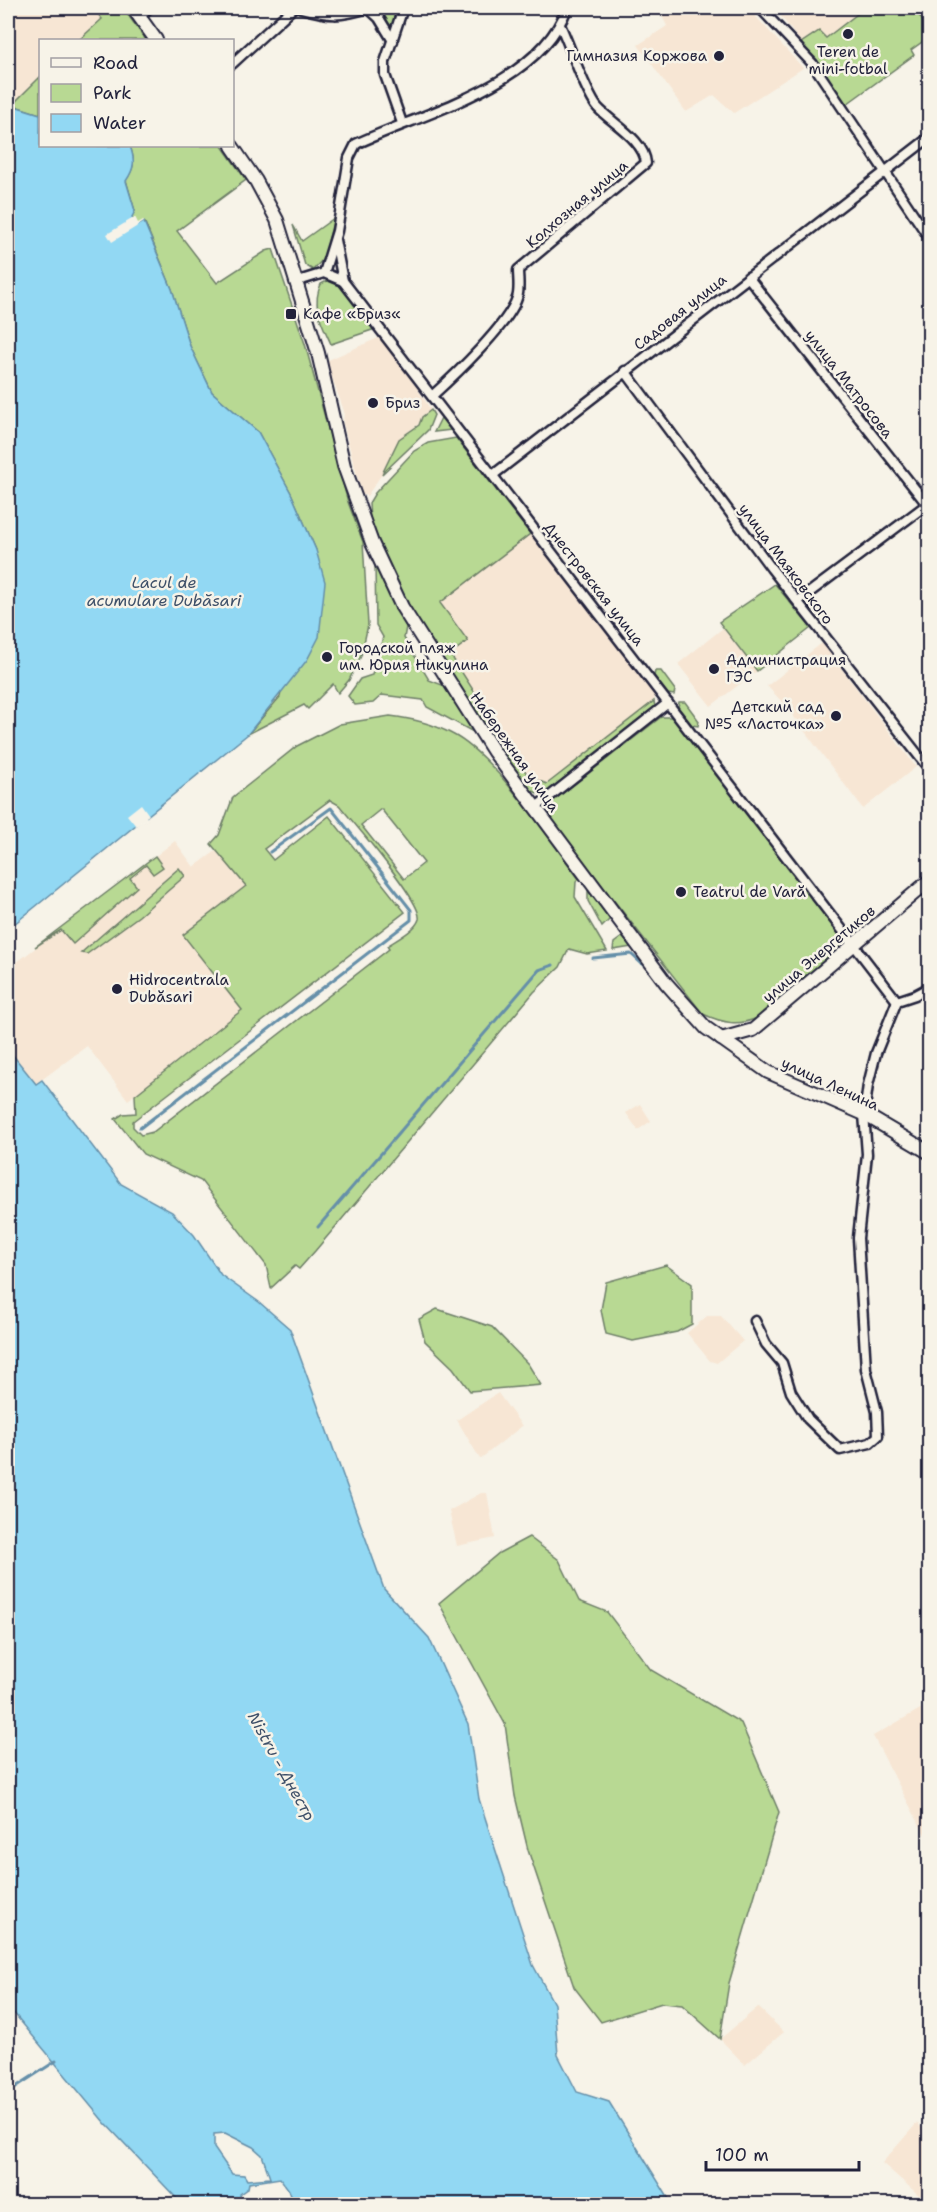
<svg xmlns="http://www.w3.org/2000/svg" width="937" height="2212" viewBox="0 0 937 2212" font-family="'Shantell Sans',sans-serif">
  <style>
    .built { fill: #f7e6d4 }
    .green { fill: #b8d993; stroke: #6d7e67; stroke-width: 1.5; fill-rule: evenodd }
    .water { fill: #92d8f3; stroke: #658fa9; stroke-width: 1.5; fill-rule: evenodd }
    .pier { fill: #f7f3e8 }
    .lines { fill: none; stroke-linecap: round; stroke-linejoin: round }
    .stream { stroke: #658fa9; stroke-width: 3 }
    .street-casing { stroke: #22223b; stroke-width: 13 }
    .secondary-casing { stroke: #22223b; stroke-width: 16 }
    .street { stroke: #f7f3e8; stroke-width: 8 }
    .secondary { stroke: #f7f3e8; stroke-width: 12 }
    .poi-dot { fill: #22223b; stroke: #f7f3e8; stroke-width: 2 }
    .labels { text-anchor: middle; stroke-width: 5; stroke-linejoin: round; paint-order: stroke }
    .poi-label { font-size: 15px; fill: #22223b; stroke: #f7f3e8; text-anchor: start }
    .street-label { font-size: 15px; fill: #22223b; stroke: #f7f3e8 }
    .water-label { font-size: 16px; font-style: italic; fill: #3e5069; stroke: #f7f3e8 }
  </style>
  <rect width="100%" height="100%" fill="#f7f3e8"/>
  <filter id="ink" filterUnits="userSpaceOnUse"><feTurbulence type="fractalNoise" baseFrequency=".0167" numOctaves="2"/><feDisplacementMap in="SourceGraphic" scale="12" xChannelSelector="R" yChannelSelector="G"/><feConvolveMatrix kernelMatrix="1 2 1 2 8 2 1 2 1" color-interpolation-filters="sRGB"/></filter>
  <g filter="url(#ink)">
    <g class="built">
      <polygon points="8,8 93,8 102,19 79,40 40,40 40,77 12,105 8,104"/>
      <polygon points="658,8 748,8 803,68 734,113 714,95 686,112 638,45 667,26"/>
      <polygon points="775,8 865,8 826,38 819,31 801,43"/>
      <polygon points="378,338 388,343 431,410 422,416 419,424 399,439 388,465 367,496 362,494 343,423 344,411 326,361"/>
      <polygon points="530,534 655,696 654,701 547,784 529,777 449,654 440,603"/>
      <polygon points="723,628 757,671 711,706 678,664"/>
      <polygon points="822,643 916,767 863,809 785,705 767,686"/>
      <polygon points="175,841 194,867 216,851 247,886 183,935 242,1010 128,1100 87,1046 36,1084 8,1049 8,969"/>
      <polygon points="640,1104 651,1121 638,1130 626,1113"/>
      <polygon points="707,1316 721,1316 743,1341 717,1363 710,1361 687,1333"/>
      <polygon points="498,1393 522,1426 480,1459 457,1420"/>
      <polygon points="481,1493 487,1493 495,1538 457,1546 449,1511"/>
      <polygon points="929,1704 930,1834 925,1835 873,1736"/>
      <polygon points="758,2007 784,2032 745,2065 720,2039"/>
      <polygon points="917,2123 929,2134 929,2204 882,2163"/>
    </g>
    <g class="green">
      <polygon points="93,8 123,8 146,40 79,40 102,19"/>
      <polygon points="382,8 398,8 393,32 376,10"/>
      <polygon points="865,8 914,8 927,27 929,26 929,37 911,50 914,55 844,106 801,43 819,31 826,38"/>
      <polygon points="40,77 40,114 12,105"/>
      <path d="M 130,146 L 222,146 L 246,180 L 177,231 L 217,283 L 266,251 L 273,249 L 305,344 L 348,502 L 363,542 L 368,625 L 361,656 L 349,680 L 338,693 L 333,684 L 308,709 L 304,705 L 248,734 L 280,697 L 316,550 L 291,493 L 258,432 L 212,392 L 190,346 L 172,289 L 145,223 L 137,227 L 131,217 L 135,211 L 126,180 C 135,168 135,160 130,146 Z"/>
      <polygon points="334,218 324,258 313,270 305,265 293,225 302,241"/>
      <path d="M 331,279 L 352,295 L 375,329 L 331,344 C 322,323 311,306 321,284 Z"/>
      <polygon points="431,410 434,415 428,430 382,474 399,439 419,425 422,417"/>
      <polygon points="442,416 452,430 434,432"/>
      <polygon points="456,438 530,534 440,603 468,641 450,654 529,777 547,784 654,701 655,708 548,791 539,794 525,787 408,611 370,521 369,503 375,493 414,451 428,443"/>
      <polygon points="375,564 406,627 404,638 429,680 445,686 477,734 427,707 423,700 382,695 373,703 355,705 348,696 360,679 372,675 383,637 376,625"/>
      <polygon points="775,584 811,628 757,671 719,622"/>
      <polygon points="655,671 661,671 675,690 674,695 668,694 654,676"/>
      <polygon points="679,702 685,702 699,721 698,726 692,725 678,707"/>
      <path d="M 390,716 C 412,719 432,723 452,734 C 495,756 548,838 579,879 L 576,882 L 575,897 L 607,951 L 587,954 L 569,949 L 560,967 L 534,992 L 315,1251 L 299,1269 L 295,1266 L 271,1288 L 266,1265 L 201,1181 L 143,1154 L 115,1119 L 123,1114 L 136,1113 L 135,1095 L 242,1010 L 183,935 L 246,886 L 211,844 L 219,835 L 233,797 L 297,746 L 340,724 ZM 330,800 L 339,805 C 353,822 423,902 419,919 C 416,930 396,940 387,946 L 389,949 L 153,1132 L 141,1135 L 133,1127 L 133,1121 L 405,912 L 329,816 L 273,860 L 264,849 ZM 381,809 L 424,863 L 404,879 L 361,825 Z"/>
      <path d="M 661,717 L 672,717 L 844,937 L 843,945 L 759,1017 C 739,1027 723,1023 703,1014 L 550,819 L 553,801 Z"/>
      <polygon points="155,856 163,867 153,874 146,865 130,878 137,887 73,944 61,930 35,947"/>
      <polygon points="179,868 185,876 139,916 87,954 81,953"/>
      <polygon points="588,891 610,919 602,927 588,901"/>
      <polygon points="622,937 632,947 613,950 614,943"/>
      <polygon points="666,1265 692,1284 692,1324 677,1332 633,1341 606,1334 601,1310 606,1282"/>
      <polygon points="437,1309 492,1327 528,1364 541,1385 470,1391 453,1368 425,1341 419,1319"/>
      <polygon points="529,1537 559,1560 579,1601 607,1612 651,1670 741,1723 779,1812 729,1983 720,2039 682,2005 662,2003 601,2022 574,1987 528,1850 515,1796 505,1724 439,1603 499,1553"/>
    </g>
    <g class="water">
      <path d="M 8,104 L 40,114 L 40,146 L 130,146 C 135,160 135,168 126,181 L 135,211 L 132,217 L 137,226 L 144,222 L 172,289 L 190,346 L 212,392 L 258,432 L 291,493 L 316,550 L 325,582 L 319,637 L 307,660 L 248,734 L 8,929 Z"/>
      <path d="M 8,1049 L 36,1084 L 42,1080 L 121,1184 L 172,1212 L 194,1235 L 221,1275 L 259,1302 L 290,1329 L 384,1589 L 429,1638 L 468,1724 L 479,1799 L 533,1965 L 554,2004 L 558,2055 L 577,2092 L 609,2102 L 672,2204 L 294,2204 L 289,2190 L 280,2178 L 249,2183 L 248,2188 L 240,2194 L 241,2204 L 182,2204 L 104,2122 L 8,2006 ZM 225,2133 L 253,2147 L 262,2155 L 270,2178 L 247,2180 L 244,2175 L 232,2174 L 214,2148 L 214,2134 Z"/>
    </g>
    <g class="pier">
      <polygon points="135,217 138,223 143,220 144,222 112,242 107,234"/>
      <polygon points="141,804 149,815 146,817 148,819 136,826 127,815"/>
    </g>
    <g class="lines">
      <g class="stream">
        <polyline points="593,958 631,954 643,965"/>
        <polyline points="140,1128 411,920 411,910 331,808 270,852"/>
        <polyline points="318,1227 539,970 553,965"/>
        <polyline points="8,2092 56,2061"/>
      </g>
      <g class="street-casing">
        <g id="street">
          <path d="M 301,8 C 330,16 339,17 368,8"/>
          <polyline points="368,8 379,18 393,41"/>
          <polyline points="760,8 813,64 930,239"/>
          <polyline points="139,17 149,8"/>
          <polyline points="232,64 293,8"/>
          <polyline points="402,123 385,75 385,62 403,8"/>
          <polyline points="335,240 343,281"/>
          <path d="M 324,273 L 337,231 L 349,158 L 356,144 C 425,112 540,85 567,8"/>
          <polyline points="748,277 930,508"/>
          <polyline points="295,282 324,273 343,281 897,1001"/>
          <polyline points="625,371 771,568 930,770"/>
          <path d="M 433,395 C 454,376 509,324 517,298 C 520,290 518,278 518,270 L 646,163 C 644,140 613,124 598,108 C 587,96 569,44 561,27"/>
          <polyline points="493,475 930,137"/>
          <polyline points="798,601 929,503"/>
          <polyline points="535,808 668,703"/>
          <polyline points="755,1321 766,1344 782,1363 791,1392 808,1419 840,1450 870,1443 878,1436 877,1412 866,1369 858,1238 867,1154 864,1114 868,1085 876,1053 897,1001 915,995 930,987"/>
        </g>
      </g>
      <g class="secondary-casing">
        <g id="secondary">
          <polyline points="133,8 156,40"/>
          <polyline points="232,146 256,181 277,220 318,353 344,466 372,543 402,607 494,752 666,983 706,1028 768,1072 864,1114 930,1153"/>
          <polyline points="721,1039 753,1030 930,880"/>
        </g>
      </g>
      <use href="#street" class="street"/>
      <use href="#secondary" class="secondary"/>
    </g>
  </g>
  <g class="poi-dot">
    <circle cx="848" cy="34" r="6"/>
    <circle cx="719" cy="56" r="6"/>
    <rect x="285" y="308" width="12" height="12" rx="3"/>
    <circle cx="373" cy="403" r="6"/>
    <circle cx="327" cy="657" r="6"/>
    <circle cx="714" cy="669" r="6"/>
    <circle cx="836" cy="716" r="6"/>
    <circle cx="681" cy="892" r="6"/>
    <circle cx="117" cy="989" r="6"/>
  </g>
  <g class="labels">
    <g class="poi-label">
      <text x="848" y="57" text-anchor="middle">Teren de<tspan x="848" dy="17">mini-fotbal</tspan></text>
      <text x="707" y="61" text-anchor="end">Гимназия Коржова</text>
      <text x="303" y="319">Кафе «Бриз«</text>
      <text x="385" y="408">Бриз</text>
      <text x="339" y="653">Городской пляж<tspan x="339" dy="17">им. Юрия Никулина</tspan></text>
      <text x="726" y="665">Администрация<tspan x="726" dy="17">ГЭС</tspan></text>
      <text x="824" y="712" text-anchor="end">Детский сад<tspan x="824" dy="17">№5 «Ласточка»</tspan></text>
      <text x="693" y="897">Teatrul de Vară</text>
      <text x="129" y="985">Hidrocentrala<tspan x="129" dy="17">Dubăsari</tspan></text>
    </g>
    <g class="street-label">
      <text transform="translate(577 204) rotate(-40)" y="5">Колхозная улица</text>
      <text transform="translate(680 312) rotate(-38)" y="5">Садовая улица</text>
      <text transform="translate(849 384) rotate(52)" y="5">улица Матросова</text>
      <text transform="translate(786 564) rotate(53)" y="5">улица Маяковского</text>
      <text transform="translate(594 584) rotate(52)" y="5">Днестровская улица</text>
      <text transform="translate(515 752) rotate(55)" y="5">Набережная улица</text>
      <text transform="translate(819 954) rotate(-40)" y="5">улица Энергетиков</text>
      <text transform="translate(830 1084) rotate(25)" y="5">улица Ленина</text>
    </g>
    <g class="water-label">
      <text x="164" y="588">Lacul de<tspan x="164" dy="18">acumulare Dubăsari</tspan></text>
      <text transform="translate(282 1766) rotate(61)" y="6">Nistru - Днестр</text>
    </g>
  </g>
  <rect width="937" height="2212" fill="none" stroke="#f7f3e8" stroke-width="30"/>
  <rect x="15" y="15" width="907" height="2182" fill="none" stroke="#22223b" stroke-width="2" filter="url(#ink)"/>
  <rect x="39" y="39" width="195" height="108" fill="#f7f3e8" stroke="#a29fa3" stroke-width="1.5"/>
  <rect x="51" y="58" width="30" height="9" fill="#f7f3e8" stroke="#a29fa3" stroke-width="1.5"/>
  <text x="93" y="69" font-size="18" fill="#22223b">Road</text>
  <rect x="51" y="84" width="30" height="18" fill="#b8d993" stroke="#a29fa3" stroke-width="1.5"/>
  <text x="93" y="99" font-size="18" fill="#22223b">Park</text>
  <rect x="51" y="114" width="30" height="18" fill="#92d8f3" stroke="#a29fa3" stroke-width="1.5"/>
  <text x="93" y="129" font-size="18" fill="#22223b">Water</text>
  <path d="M706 2161v9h153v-9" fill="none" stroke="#22223b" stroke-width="3"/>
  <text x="715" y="2161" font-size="18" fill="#22223b" stroke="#f7f3e8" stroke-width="4.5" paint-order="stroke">100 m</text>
</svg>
